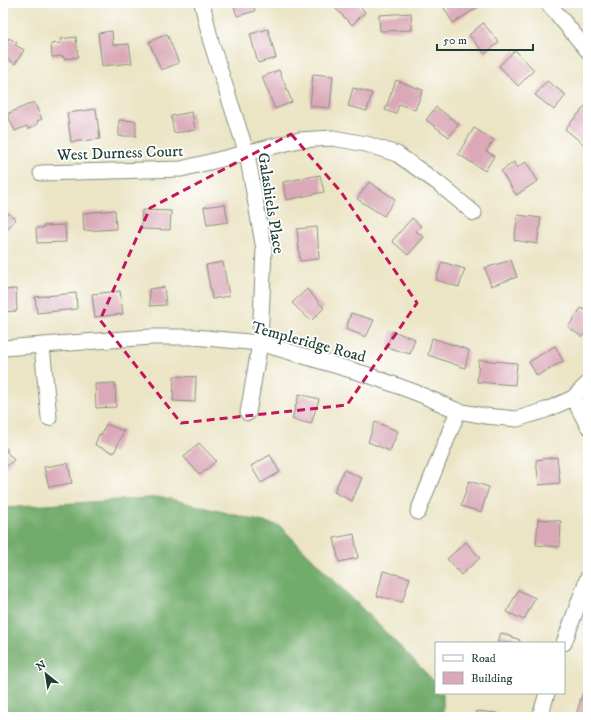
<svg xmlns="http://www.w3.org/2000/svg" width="591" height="720" viewBox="0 0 591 720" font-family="'IM FELL DW Pica',serif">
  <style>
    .forest { fill: #72ac6c; stroke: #487450 }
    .building { fill: #daa8b7 }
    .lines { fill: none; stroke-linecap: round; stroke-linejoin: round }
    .minor-casing { stroke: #85907c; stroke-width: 17 }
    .minor { stroke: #fff; stroke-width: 15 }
    .marked { fill: none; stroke: #c2185b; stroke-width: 3; stroke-dasharray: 8 5; stroke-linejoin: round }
    .labels { text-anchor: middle; stroke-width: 3.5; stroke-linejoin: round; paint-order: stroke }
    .street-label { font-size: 16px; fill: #1f3d34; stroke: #fff }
  </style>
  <rect width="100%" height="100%" fill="#fff"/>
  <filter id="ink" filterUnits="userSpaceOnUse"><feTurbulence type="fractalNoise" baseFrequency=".025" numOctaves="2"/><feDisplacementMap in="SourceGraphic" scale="8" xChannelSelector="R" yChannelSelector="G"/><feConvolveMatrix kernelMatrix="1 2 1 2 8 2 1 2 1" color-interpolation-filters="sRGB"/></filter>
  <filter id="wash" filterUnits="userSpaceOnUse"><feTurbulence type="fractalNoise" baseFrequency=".012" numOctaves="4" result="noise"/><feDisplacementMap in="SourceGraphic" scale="16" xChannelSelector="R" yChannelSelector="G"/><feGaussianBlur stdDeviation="0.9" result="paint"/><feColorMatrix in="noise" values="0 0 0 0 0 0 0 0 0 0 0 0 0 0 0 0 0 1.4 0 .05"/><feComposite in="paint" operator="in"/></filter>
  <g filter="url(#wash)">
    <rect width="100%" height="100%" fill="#ebe4c5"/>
    <polygon class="forest" points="162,497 280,526 436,683 436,693 443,693 443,717 3,717 3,508"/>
    <g id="blocks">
      <g class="building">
        <polygon points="233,3 253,3 255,11 237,16"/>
        <polygon points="334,3 357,3 365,12 352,25 332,5"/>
        <polygon points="441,3 485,3 453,23"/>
        <polygon points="411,13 412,30 380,31 379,15"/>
        <polygon points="483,23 499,42 485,54 469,35"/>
        <polygon points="268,29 276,58 258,63 250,34"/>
        <polygon points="112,31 113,45 129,44 132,63 102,66 98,33"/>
        <polygon points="167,34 179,63 161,70 149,42"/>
        <polygon points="3,36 8,40 9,38 17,43 15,45 24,50 15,64 3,56"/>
        <polygon points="76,37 78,57 64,59 63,56 52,57 51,44 61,43 60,39"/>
        <polygon points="515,50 534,70 518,86 499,66"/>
        <polygon points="279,70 292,102 275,109 262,77"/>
        <polygon points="313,74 333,76 330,108 310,106"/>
        <polygon points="396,80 423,90 415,110 399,104 396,114 385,110"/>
        <polygon points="547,81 566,95 554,110 535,95"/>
        <polygon points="353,88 372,93 367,111 348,106"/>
        <polygon points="34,102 42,119 37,121 38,124 28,129 27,126 15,131 7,114"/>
        <polygon points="588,103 588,146 587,147 565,129"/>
        <polygon points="436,107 459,124 449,137 426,120"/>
        <polygon points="96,109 100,139 71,142 67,113"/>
        <polygon points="192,112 195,130 174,133 171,116"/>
        <polygon points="119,120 136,121 136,136 119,136"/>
        <polygon points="474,128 494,140 486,151 494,156 485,171 458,154"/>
        <polygon points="514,162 517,168 526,162 538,181 516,195 501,171"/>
        <polygon points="320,175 324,192 286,200 283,182"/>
        <polygon points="369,182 395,199 384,216 357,199"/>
        <polygon points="225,204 228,222 207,225 204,207"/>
        <polygon points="115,210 116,229 84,231 83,213"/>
        <polygon points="142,210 171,211 170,230 141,229"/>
        <polygon points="5,211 16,219 3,234 3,213"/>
        <polygon points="518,215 541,218 537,244 514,240"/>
        <polygon points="412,218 421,226 416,231 424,237 408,255 392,241"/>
        <polygon points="65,225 66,242 37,243 36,228 43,228 43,226"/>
        <polygon points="317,227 319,259 300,261 297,229"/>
        <polygon points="511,260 517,277 491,286 485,268"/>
        <polygon points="223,262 229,296 212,299 206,265"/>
        <polygon points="442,262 465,269 459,287 436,280"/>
        <polygon points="164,287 166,305 150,306 149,289"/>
        <polygon points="16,289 17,311 3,312 3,290"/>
        <polygon points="307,289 324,308 311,321 292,303"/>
        <polygon points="120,291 123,314 95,317 92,294"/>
        <polygon points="76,293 77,309 37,313 35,297"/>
        <polygon points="581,308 588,312 588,329 582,337 568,327"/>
        <polygon points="351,313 374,320 366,337 346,329"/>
        <polygon points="392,331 415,339 410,354 387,347"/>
        <polygon points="432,338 469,350 465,368 428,355"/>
        <polygon points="555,346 563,361 537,376 529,362"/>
        <polygon points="479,360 517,363 515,385 477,382"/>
        <polygon points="174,376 196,377 195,402 173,401"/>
        <polygon points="115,383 116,407 96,408 95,384"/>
        <polygon points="299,394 319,399 311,424 292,419"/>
        <polygon points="375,422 398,431 390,451 368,442"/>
        <polygon points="106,424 124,431 114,453 95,445 99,434 101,435"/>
        <polygon points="199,443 216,461 200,475 184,457"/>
        <polygon points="3,444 8,450 6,451 14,460 3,469"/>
        <polygon points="270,455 280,472 261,483 251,466"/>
        <polygon points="557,457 560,483 539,485 536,460"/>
        <polygon points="68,463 72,483 49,487 44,467"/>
        <polygon points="344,470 362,478 352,501 334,492"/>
        <polygon points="469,481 489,487 481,512 461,506"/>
        <polygon points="538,519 561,521 560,547 536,545"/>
        <polygon points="354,534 358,558 339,562 334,538"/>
        <polygon points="466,542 480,558 461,575 447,559"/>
        <polygon points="383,571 410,578 402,602 377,596"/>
        <polygon points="518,590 535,598 524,620 507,612"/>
        <polygon points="501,633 520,640 519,643 497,643"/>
        <polygon points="583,692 588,694 588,717 576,715"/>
        <polygon points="477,711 497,713 497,717 476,717"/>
      </g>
    </g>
  </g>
  <g filter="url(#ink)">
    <use href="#blocks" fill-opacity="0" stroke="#85907c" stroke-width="1"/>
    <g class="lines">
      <g class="minor-casing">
        <g id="minor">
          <polyline points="202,3 211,42 247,154 264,249 260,343 248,413"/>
          <polyline points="548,3 588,51"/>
          <polyline points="41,173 181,169 299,140 333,138 366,144 397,154 438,183 474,213"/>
          <polyline points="42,346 49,418"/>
          <polyline points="3,348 151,337 194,337 260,343 368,375 417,393 458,411 485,416 517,419 546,410 573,398 588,383"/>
          <polyline points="573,398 588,426"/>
          <polyline points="418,512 458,411"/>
          <polyline points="564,643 588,577"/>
          <polyline points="540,717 547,693"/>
        </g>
      </g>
      <use href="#minor" class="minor"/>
    </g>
  </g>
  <path class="marked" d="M 291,134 L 341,192 L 417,303 L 347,405 L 181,423 L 100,320 L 150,208 Z"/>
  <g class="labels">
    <g class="street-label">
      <text transform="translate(120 152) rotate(-2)" y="6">West Durness Court</text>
      <text transform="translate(272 203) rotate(81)" y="6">Galashiels Place</text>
      <text transform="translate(309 341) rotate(15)" y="6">Templeridge Road</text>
    </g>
  </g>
  <rect width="591" height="720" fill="none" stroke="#fff" stroke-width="16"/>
  <rect x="435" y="642" width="130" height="52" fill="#ffffff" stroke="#a5b1ae"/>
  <rect x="443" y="655" width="20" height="6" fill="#ffffff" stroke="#a5b1ae"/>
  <text x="471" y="662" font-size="12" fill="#1f3d34">Road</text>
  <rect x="443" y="672" width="20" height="12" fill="#daa8b7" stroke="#a5b1ae"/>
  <text x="471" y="682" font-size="12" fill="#1f3d34">Building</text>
  <g transform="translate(46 674) rotate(330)" stroke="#ffffff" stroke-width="3" paint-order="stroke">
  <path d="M0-3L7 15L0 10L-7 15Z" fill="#1f3d34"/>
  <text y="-6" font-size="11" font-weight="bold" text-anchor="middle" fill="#1f3d34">N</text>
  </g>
  <path d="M437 44v6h96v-6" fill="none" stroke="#1f3d34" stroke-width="2"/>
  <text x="443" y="44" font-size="12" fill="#1f3d34" stroke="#ffffff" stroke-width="3" paint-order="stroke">50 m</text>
</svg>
